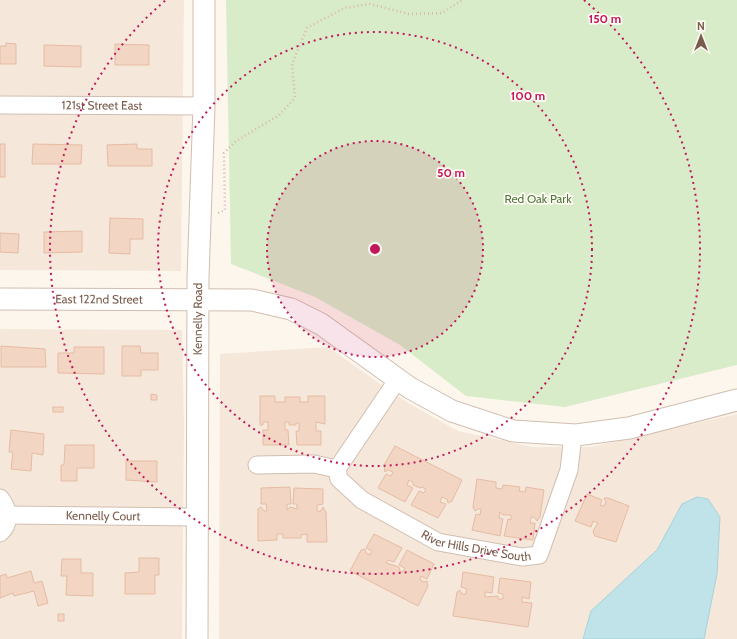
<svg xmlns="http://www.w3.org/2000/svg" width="737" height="639" viewBox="0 0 737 639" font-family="Cabin,sans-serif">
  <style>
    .residential { fill: #f5e8da }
    .green { fill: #d8ecc9 }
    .water { fill: #bfe3e8; stroke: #a5d3da }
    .building { fill: #f3d5c3; stroke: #e6bba3 }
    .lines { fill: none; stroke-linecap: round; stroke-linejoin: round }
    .minor-casing { stroke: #d1beb0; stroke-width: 19 }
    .tertiary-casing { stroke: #d1beb0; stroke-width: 23 }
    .path { stroke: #d9b8a5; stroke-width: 2.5; stroke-dasharray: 1 3; stroke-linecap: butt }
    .minor { stroke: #fff; stroke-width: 17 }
    .tertiary { stroke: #fff; stroke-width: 21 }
    .ring { fill: none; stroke: #c2185b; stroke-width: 2; stroke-dasharray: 2 4 }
    .labels { text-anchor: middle; stroke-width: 3.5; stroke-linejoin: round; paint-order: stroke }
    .street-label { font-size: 12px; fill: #7a5c4d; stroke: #fffaf3 }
    .park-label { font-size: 12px; fill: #537a41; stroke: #fffaf3 }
    .centre { fill: #c2185b; stroke: #fffaf3; stroke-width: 2 }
    .ring-label { font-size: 12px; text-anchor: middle; font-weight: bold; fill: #c2185b; stroke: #fffaf3; stroke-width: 3.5; stroke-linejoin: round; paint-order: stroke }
  </style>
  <rect width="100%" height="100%" fill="#fdf6ec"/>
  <g class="residential">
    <polygon points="0,0 184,0 181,271 0,270"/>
    <polygon points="0,329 182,330 184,425 182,639 0,639"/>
    <polygon points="328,347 403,400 458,431 533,447 590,447 737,414 737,639 219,639 220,354"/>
  </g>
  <polygon class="green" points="226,0 737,0 737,365 565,407 466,396 400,345 315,297 231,264"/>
  <polygon class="water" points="697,497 708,499 720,517 717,574 704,639 583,639 591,611 657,550 682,504"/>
  <g class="building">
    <polygon points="6,43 16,44 16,64 0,64 0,46 6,46"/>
    <polygon points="115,44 149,45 149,65 115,65"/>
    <polygon points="44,45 81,46 81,67 44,66"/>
    <rect x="0" y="144" width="5" height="33"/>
    <polygon points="33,144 82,145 81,164 32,164"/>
    <polygon points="137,144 137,149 152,149 152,166 108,166 107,145"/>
    <polygon points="110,218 143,219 143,239 130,239 130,254 109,253"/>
    <polygon points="82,231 82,252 44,253 44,232"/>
    <polygon points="0,233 19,234 18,253 0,252"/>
    <polygon points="1,346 45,349 46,367 1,367"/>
    <polygon points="122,346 140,346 141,353 158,353 158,370 141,370 141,376 122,376"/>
    <polygon points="74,347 104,347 104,374 58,373 58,353 74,353"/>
    <polygon points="151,394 157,395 157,400 151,400"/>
    <polygon points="260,396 275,396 275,402 285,402 285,397 300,397 300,402 308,402 308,396 325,396 325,424 316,422 316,431 321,431 321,445 297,445 296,431 299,431 299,423 296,423 296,425 289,425 289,422 285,422 285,430 288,430 289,445 263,445 263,430 268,430 268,422 263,422 263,425 260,425"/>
    <rect x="53" y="407" width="10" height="5"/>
    <polygon points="11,430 44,434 43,455 32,453 31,471 11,469 13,452 9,452"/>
    <polygon points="65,445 94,445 94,468 77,468 77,481 61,481 61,465 64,465"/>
    <polygon points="395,446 462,480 452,501 448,503 447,499 442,497 440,502 446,504 438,518 411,505 419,491 424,493 426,489 422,487 420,488 413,485 413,482 409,480 407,485 413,488 405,502 378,488 386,474 391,476 393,472 388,470 385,472 384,465"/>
    <polygon points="126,461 157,461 157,482 126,480"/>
    <polygon points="477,479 496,482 496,488 502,489 503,485 520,487 519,491 525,492 526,487 544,490 540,517 537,521 534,517 531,517 530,523 535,523 533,540 504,536 508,519 511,520 511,515 503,515 500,512 499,518 503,519 500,536 472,530 476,514 480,515 481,509 478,509 475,511 473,507"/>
    <polygon points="290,487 291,504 287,504 287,510 290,507 297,509 297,504 293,504 294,488 323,489 323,504 317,505 317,511 321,511 323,507 326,512 327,542 307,542 307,534 301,535 301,538 283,538 283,534 277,534 277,540 258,541 258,509 261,507 264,511 267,511 266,504 261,504 261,488"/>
    <polygon points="587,494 602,500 600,505 604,506 606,502 604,498 608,498 629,506 616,542 595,536 593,531 598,523 593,521 591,527 575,521"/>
    <polygon points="374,534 402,548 394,562 388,560 386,563 399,567 400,571 403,572 405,568 399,565 407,550 434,564 427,579 421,576 420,580 424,582 427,581 428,586 418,606 350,571 361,550 365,549 366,553 370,555 372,551 366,548"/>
    <polygon points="139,558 159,558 159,575 155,575 155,594 125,594 125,573 139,572"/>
    <polygon points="62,559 81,559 81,573 93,573 93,596 66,595 67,576 61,576"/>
    <polygon points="31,571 34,583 42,581 48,603 38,606 34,591 14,596 13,593 0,598 0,576 6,574 7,578"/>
    <polygon points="463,572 494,577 492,593 485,592 485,597 498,596 498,599 503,599 503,594 498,593 500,578 531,582 529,599 522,597 522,602 532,603 528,627 453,616 457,592 460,590 462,594 466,594 467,589 461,587"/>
    <rect x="58" y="614" width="6" height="7"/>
  </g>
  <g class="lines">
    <g class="minor-casing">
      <g id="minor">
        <path id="s1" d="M 0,105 L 204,106"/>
        <path id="s2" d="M 398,379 L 337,469 L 339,479 L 362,500 L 438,542 L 522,557 L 539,555 L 569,470 L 573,435"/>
        <polyline points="257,465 314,464 337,469"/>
        <path d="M 0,498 C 9,509 11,523 0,533"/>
        <path id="s3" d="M 8,515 L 198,517"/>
      </g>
    </g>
    <g class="tertiary-casing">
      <g id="tertiary">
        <path id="s4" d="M 0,299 L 252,300 L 291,309 L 321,324 L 410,388 L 452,411 L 513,431 L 576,435 L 629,428 L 737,400"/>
        <path id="s5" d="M 197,639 L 198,278 L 204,106 L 204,0"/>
      </g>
    </g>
    <polyline class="path" points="218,213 225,210 224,153 236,141 278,116 295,98 292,64 307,28 344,8 370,4 409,14 442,13 462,0"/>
    <use href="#minor" class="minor"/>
    <use href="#tertiary" class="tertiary"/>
  </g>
  <circle cx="375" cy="249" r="108" fill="#c2185b" fill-opacity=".12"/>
  <g class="ring">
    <circle cx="375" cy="249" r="108"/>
    <circle cx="375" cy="249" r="217"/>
    <path d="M584 0A325 325 0 1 1 166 0"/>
  </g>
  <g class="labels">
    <g class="street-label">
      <text dy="4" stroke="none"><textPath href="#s1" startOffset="102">121st Street East</textPath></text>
      <text dy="4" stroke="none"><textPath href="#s4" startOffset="99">East 122nd Street</textPath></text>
      <text dy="4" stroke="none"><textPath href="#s5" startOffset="320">Kennelly Road</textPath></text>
      <text dy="4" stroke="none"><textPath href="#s3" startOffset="95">Kennelly Court</textPath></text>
      <text dy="4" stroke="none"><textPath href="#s2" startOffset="275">River Hills Drive South</textPath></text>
    </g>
    <g class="park-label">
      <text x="538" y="203">Red Oak Park</text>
    </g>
  </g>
  <circle cx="375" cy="249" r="6" class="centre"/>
  <g class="ring-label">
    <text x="605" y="23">150 m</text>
    <text x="528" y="100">100 m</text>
    <text x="451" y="177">50 m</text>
  </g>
  <g transform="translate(701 36)" stroke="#fffaf3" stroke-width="3" paint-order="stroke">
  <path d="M0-3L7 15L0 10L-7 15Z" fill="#7a5c4d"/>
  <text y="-6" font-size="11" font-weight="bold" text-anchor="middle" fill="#7a5c4d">N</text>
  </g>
</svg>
